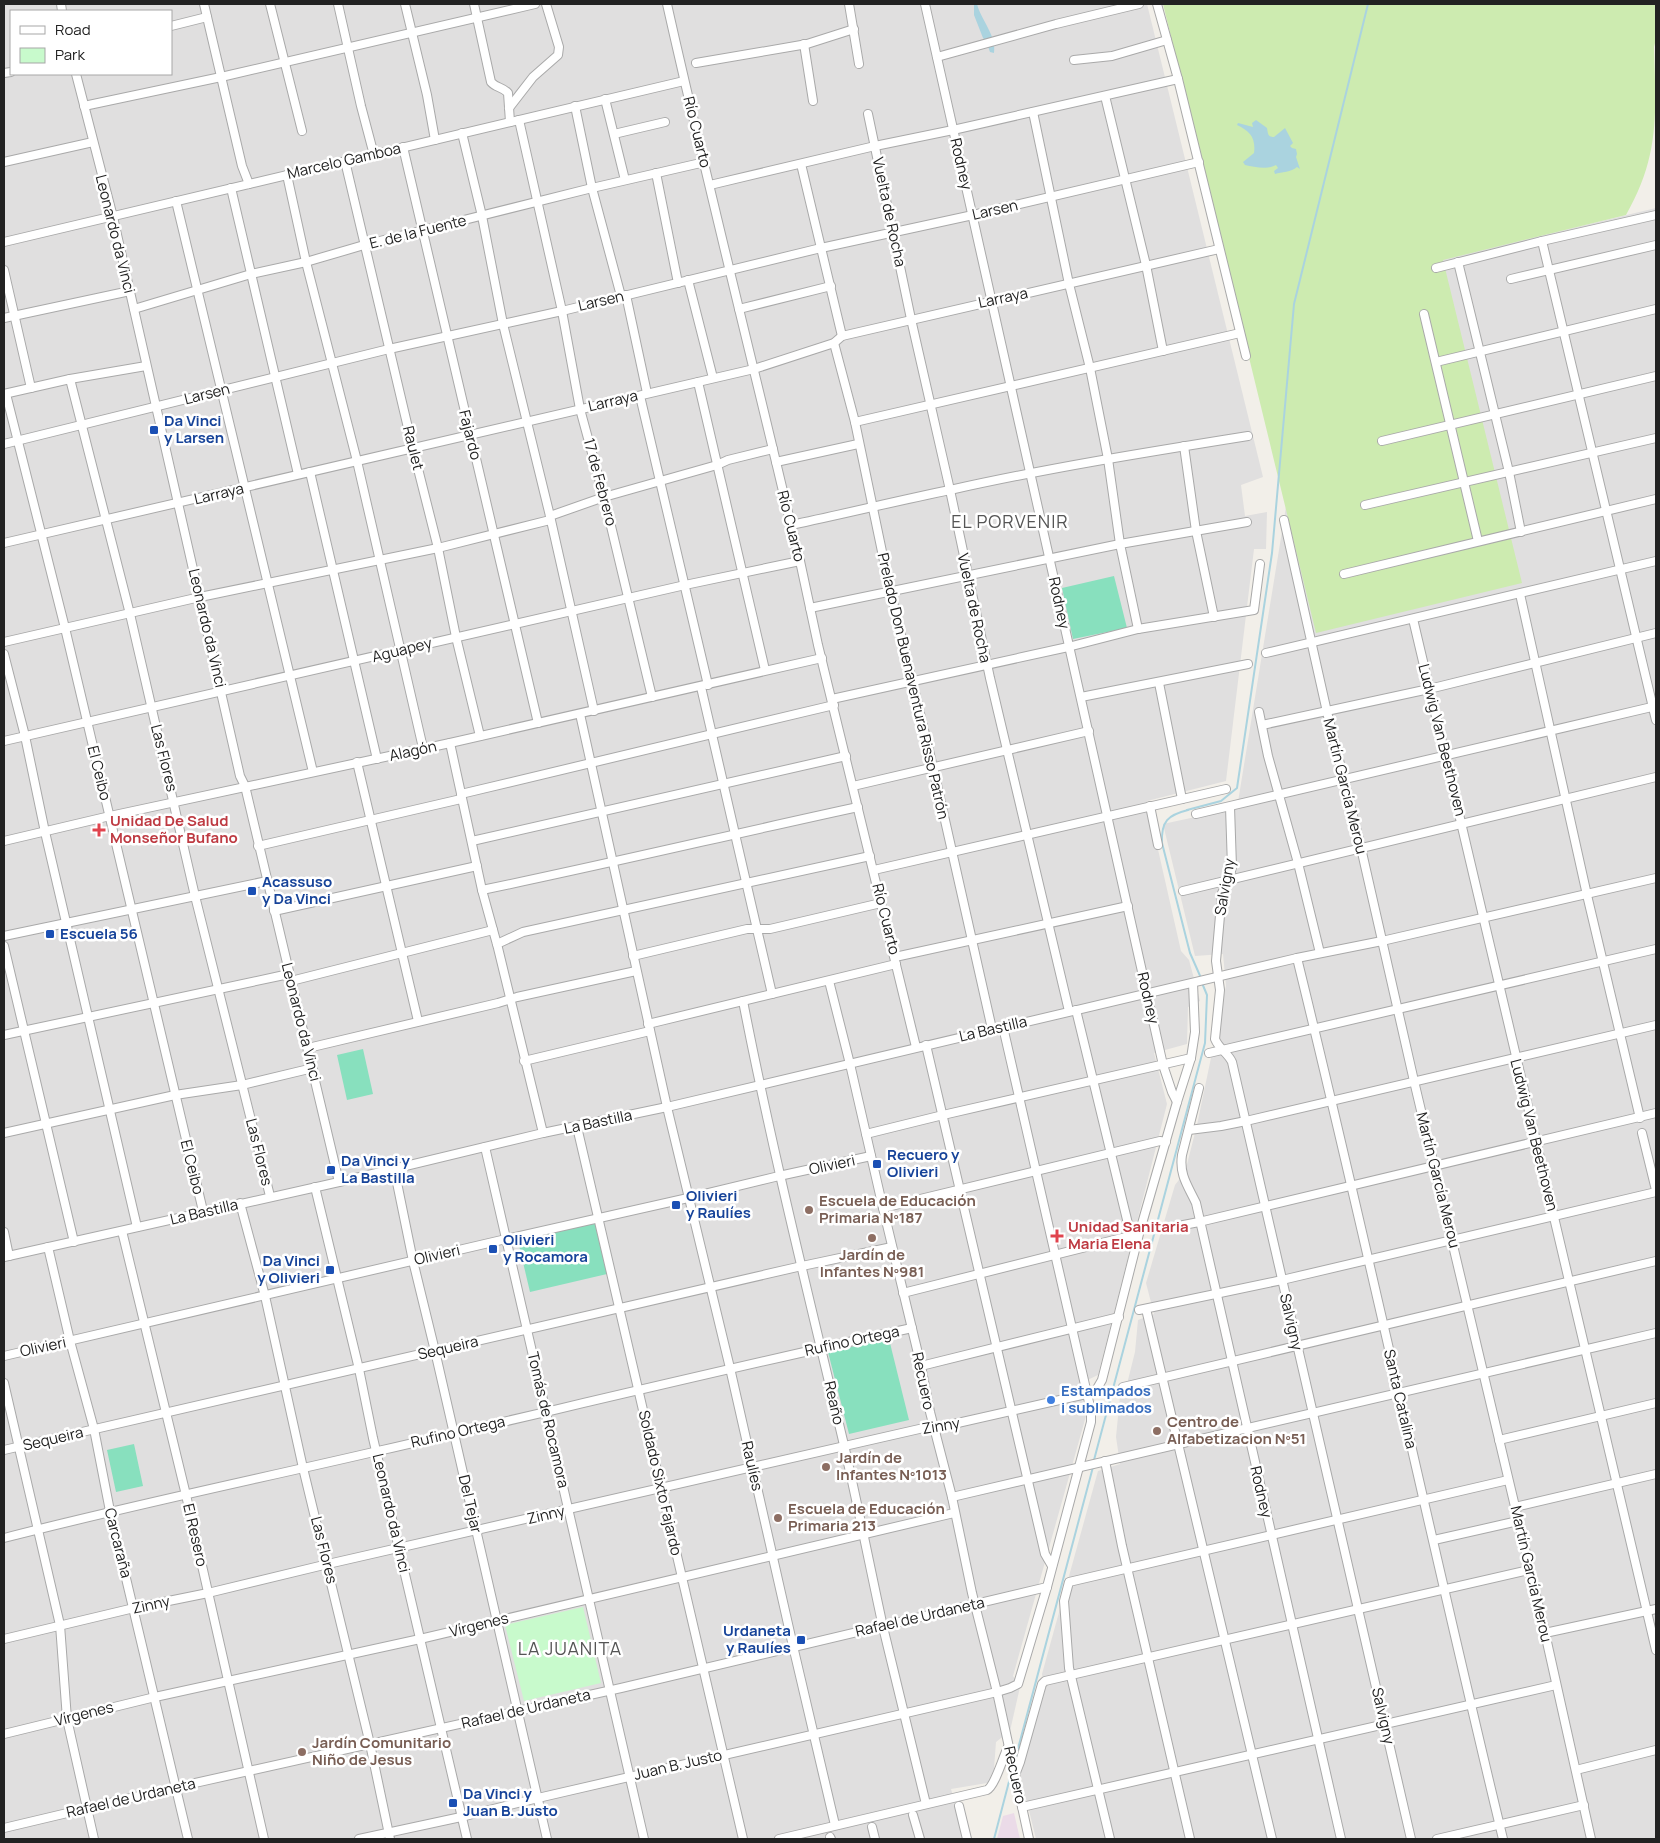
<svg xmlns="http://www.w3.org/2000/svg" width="1660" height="1843" viewBox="0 0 1660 1843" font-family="Manrope,sans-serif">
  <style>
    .residential { fill: #e0dfdf; fill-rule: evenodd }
    .industrial { fill: #ebdbe8 }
    .grass { fill: #cdebb0 }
    .park { fill: #c8facc }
    .pitch { fill: #88e0be }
    .water { fill: #aad3df }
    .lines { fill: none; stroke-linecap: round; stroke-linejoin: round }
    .stream { stroke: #aad3df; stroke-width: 2 }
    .minor-casing { stroke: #a9a9a9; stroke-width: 10 }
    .minor { stroke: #fff; stroke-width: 8 }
    .transit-dot { fill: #1a4fb4; stroke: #fff; stroke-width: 2 }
    .health-dot { fill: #e0444e; stroke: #fff; stroke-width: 2 }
    .education-dot { fill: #8d6e63; stroke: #fff; stroke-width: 2 }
    .shop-dot { fill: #3f7fe0; stroke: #fff; stroke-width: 2 }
    .labels { text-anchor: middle; stroke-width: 5; stroke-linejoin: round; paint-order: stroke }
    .street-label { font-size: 15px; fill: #222; stroke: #fff }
    .transit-label { font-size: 15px; font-weight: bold; fill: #164399; stroke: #fff; text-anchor: start }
    .health-label { font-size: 15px; font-weight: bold; fill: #be3a42; stroke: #fff; text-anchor: start }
    .education-label { font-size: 15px; font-weight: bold; fill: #785e54; stroke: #fff; text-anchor: start }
    .shop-label { font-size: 15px; font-weight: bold; fill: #366cbe; stroke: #fff; text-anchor: start }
    .quarter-label { font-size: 18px; letter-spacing: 1px; fill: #555; stroke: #fff }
  </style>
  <rect width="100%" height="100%" fill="#f2efe9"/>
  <g class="residential">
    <path d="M 4,4 L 1147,4 L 1263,477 L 1241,485 L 1245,516 L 1267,512 L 1266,549 L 1254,549 L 1226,781 L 1147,801 L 1181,951 L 1189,960 L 1200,1001 L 1188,1007 L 1187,1044 L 1154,1053 L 1167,1104 L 1098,1375 L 1079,1384 L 1086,1416 L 1013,1676 L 1020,1687 L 1010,1731 L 996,1742 L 993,1782 L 951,1789 L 965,1839 L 4,1839 ZM 11,11 L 171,11 L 171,74 L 11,74 Z"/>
    <polygon points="1656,208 1656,1839 1036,1839 1020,1774 1045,1691 1042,1674 1098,1471 1120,1464 1116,1437 1120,1396 1125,1392 1135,1352 1138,1320 1154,1314 1146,1283 1175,1185 1185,1172 1197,1125 1226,986 1223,954 1195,956 1163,824 1237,808 1298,433 1443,259"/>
  </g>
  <polygon class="industrial" points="1014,1813 1020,1839 997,1839 1003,1816"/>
  <path class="grass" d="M 1163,4 L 1656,4 L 1656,39 L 1654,47 C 1656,112 1660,156 1626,215 L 1443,260 L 1522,583 L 1316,633 Z"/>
  <polygon class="park" points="583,1607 601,1683 524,1701 505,1625"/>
  <g class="pitch">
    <polygon points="1114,576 1127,628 1073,639 1062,588"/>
    <polygon points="363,1049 373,1094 347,1100 337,1055"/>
    <polygon points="595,1223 607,1274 530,1292 518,1241"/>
    <polygon points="889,1339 909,1420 849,1434 828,1352"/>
    <polygon points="134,1444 143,1486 116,1492 107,1450"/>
  </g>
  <g class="water">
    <path d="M 974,4 L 977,4 C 981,20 997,36 994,53 L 990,52 L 986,41 L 983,38 L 974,15 Z"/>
    <path d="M 1256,120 L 1267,128 C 1268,134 1268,137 1274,137 L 1285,128 L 1293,143 L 1290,146 L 1292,148 L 1296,149 L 1297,154 L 1296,157 L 1300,169 L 1297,167 C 1291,172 1282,172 1275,174 L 1274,171 L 1278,168 L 1276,165 C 1268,170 1254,167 1245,165 L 1243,162 L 1254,153 C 1256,138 1250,131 1237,125 L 1238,123 L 1253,127 L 1252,123 Z"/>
  </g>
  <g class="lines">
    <g class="stream">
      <polyline points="1187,810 1221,801 1237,788 1272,553 1294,304 1368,4"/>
      <path d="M 1188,810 C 1168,815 1161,821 1162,843 L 1190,953 L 1201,978"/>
      <polyline points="1094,1460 1205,1043 1207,995 1202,983"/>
      <polyline points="1015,1760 1093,1467"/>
      <polyline points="994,1839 1011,1774"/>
    </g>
    <g class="minor-casing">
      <g id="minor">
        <polyline points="61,4 62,11"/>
        <polyline points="204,4 242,166 249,184"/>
        <polyline points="270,4 302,131"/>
        <polyline points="338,4 361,106 374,155"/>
        <polyline points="405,4 427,95 435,140"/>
        <path d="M 474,4 L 491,82 C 496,88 503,87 508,93 L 510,122"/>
        <path d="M 667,4 C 706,178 750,351 791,525 L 800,561 L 818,645 L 916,1047"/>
        <polyline points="849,4 859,64"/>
        <polyline points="925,4 1163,1065 1172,1092 1177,1102"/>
        <polyline points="1157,4 1178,79 1246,356"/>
        <polyline points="171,26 207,17"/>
        <polyline points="804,44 813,101"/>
        <polyline points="937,57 1056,24 1139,4"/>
        <polyline points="1074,60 1112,56 1167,40"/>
        <polyline points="696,63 807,44 854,29"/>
        <polyline points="4,73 11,72"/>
        <polyline points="76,74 113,217 240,776 245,786 339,1182"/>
        <polyline points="1105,96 1146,265 1163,351"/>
        <polyline points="605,99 625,180"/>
        <polyline points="84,106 221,77 535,4"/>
        <polyline points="575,106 592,188 621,296"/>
        <polyline points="509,108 533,77 558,55 559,47 546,4"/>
        <polyline points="1033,112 1069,284 1090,368 1108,459 1120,544 1138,629"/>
        <polyline points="868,114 911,319 950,490 990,678 1069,1011"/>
        <polyline points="519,120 562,311 580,409 604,497 652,697"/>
        <polyline points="462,133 482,216 503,324 550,516 594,711"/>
        <polyline points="614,134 665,122"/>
        <polyline points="403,147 538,723"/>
        <polyline points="345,161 413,449 438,548 456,637 480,736"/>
        <polyline points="4,162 93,142"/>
        <polyline points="801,164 842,336"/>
        <polyline points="656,173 678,283"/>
        <polyline points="287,175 306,262 357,461 423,748"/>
        <polyline points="710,185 875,146 953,130 1178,79"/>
        <polyline points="231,188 298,474"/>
        <polyline points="176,201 313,772"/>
        <polyline points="1542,241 1656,720"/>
        <polyline points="4,242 684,81"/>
        <polyline points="1458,262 1509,472 1521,532"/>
        <polyline points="1436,268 1542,241 1656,215"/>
        <polyline points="4,270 31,388"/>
        <polyline points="1511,279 1656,245"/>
        <polyline points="688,280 713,378"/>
        <polyline points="626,295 647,393"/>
        <polyline points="134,309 251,274 306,262 364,245 592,188 705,162"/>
        <polyline points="739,309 831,286"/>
        <polyline points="1424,314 1478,541"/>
        <polyline points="4,318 130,291"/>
        <polyline points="834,343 855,422 890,590 933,767 992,1029"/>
        <polyline points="1436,362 1656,309"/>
        <polyline points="70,379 130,614 195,896 270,1196"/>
        <polyline points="698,382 765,670"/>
        <polyline points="4,394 70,379 146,366"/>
        <polyline points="6,394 65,628 203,1211"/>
        <polyline points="640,396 708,685"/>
        <polyline points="855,422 1240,333"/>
        <polyline points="1382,441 1656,376"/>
        <polyline points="4,444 389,349 562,311 821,248 973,215 1199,162"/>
        <polyline points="1184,446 1196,531 1214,617"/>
        <polyline points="776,462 858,444"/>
        <polyline points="310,472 377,759"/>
        <polyline points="1365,505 1656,438"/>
        <polyline points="550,516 604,497 717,465 728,460 773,449"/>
        <polyline points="1284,520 1327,712 1361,848 1414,1081 1545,1633 1591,1839"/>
        <path d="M 791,525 C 844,514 896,501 950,490 C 1048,468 1148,452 1248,436"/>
        <polyline points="4,543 754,369 834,343 842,336 1219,249"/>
        <polyline points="1344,574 1656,499"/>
        <polyline points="1520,594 1587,895 1640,1118"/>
        <polyline points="810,608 1120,544 1247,522"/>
        <polyline points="1413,619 1656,1650"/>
        <polyline points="4,642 200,597 438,548 550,520"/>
        <polyline points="1266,653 1656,561"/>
        <polyline points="4,654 25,736 45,832 137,1227"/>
        <polyline points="1159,683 1182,799"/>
        <polyline points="701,687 772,994"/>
        <polyline points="1081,697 1248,664"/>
        <polyline points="832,699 1068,647 1138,629 1254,610 1260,564"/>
        <polyline points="1259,712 1268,756 1298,863 1320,953"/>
        <polyline points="580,714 667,1107 730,1368 793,1646 835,1825"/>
        <polyline points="1262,725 1429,689 1656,633"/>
        <polyline points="4,741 685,585 800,561"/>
        <polyline points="450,743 482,890 498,948 543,1133"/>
        <polyline points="357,762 418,1021"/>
        <polyline points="853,786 1089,731"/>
        <polyline points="461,794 834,705"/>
        <polyline points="1150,806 1158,845"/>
        <path d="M 1230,807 L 1232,867 L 1229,879 L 1222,893 L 1216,961 L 1220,990 L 1215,1039 C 1219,1049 1228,1053 1232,1062 L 1411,1839"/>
        <polyline points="1196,814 1656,706"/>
        <polyline points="4,841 110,816 450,743 822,658"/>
        <polyline points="472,841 846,756"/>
        <polyline points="258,846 461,799"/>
        <polyline points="874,870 1226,789"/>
        <path d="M 482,890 C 608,864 733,834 858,807"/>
        <polyline points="1183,891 1656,777"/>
        <polyline points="274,911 477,866"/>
        <polyline points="4,936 267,881"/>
        <polyline points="497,944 523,932 870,856"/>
        <polyline points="4,946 74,1242"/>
        <polyline points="633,956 747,929 770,929 881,903"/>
        <polyline points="895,957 1128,906"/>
        <path d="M 1297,958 C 1369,1251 1432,1546 1503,1839"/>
        <polyline points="291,981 493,930"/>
        <polyline points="829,981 850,1064 883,1208 921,1366 930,1412 952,1497 972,1593 997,1692 1029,1839"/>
        <path d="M 743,1001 C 772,1150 809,1297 844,1445 C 858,1506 870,1567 883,1627 C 897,1686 912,1745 926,1804"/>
        <polyline points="1076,1010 1131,1236 1136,1245"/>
        <polyline points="648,1024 896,964"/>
        <polyline points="4,1035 289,974"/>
        <polyline points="926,1045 1045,1554 1052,1566"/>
        <polyline points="308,1048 498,1003 517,997 636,971"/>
        <polyline points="1209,1053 1656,949"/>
        <polyline points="524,1061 650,1031"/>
        <path d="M 1199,1088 L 1182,1155 C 1179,1175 1188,1186 1196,1203 L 1341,1839"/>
        <polyline points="577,1127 743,1839"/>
        <polyline points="1189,1130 1221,1126 1246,1121 1656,1025"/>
        <polyline points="4,1133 175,1095 242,1085 313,1068"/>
        <polyline points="1642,1133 1656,1190"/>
        <polyline points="866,1134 943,1115 1191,1058"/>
        <polyline points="485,1147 644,1839"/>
        <polyline points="394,1168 413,1261 435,1351 547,1839"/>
        <polyline points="315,1187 359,1369 373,1438 467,1839"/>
        <polyline points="240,1203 265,1296 303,1468 370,1744 390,1839"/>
        <polyline points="883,1208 1160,1141 1166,1142"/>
        <polyline points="1162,1227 1168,1228 1199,1222 1656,1113"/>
        <polyline points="122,1231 186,1495 264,1839"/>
        <polyline points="4,1232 9,1256"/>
        <polyline points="48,1247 70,1341 94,1429 110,1511 188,1839"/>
        <polyline points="4,1257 339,1182 543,1133 667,1107 1297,958 1382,941 1656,878"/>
        <polyline points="903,1293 1134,1235"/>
        <polyline points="1146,1309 1272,1839"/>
        <polyline points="1139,1310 1282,1280 1656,1192"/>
        <polyline points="4,1356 506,1239 688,1198 779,1176 871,1156"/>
        <polyline points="921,1366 1119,1317"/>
        <polyline points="4,1383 60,1625 67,1719 94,1839"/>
        <polyline points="1123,1387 1656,1261"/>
        <polyline points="1499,1440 1656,1403"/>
        <polyline points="4,1450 802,1266 892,1247"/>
        <polyline points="1105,1461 1122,1546 1190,1839"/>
        <polyline points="952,1497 1656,1333"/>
        <polyline points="1515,1507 1656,1474"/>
        <path d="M 4,1538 C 128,1506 253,1480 378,1451 C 556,1410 733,1367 912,1328"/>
        <polyline points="1434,1540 1518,1521"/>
        <polyline points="1545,1633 1656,1609"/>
        <polyline points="4,1639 134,1608 208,1593 328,1564 928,1427 940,1427 1095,1392 1102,1380 1139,1234 1177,1102 1191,1058 1195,1032 1193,983"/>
        <polyline points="4,1734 155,1697 420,1639 954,1513"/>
        <polyline points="1576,1770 1656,1750"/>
        <polyline points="1015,1775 1020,1762 1042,1684 1045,1681 1529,1570"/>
        <polyline points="959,1806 967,1839"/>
        <polyline points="1022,1807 1556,1685"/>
        <polyline points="913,1815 920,1839"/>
        <polyline points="872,1827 875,1839"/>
        <polyline points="4,1828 177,1787 621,1688 1047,1587"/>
        <polyline points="830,1837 831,1839"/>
        <polyline points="359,1839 461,1817 538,1798 997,1692 1010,1688 1018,1684 1047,1587 1091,1422 1091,1411 1003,1027"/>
        <path d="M 779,1839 L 987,1790 C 995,1786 1003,1757 1008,1747"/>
        <polyline points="1110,1839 1069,1668 1064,1601 1069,1582 1508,1480"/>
        <polyline points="1437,1839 1584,1805"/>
      </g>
    </g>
    <use href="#minor" class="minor"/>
  </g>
  <g class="transit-dot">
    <rect x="149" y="425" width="10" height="10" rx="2.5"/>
    <rect x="247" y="886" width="10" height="10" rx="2.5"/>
    <rect x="45" y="929" width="10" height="10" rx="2.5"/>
    <rect x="872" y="1159" width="10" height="10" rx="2.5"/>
    <rect x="326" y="1165" width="10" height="10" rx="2.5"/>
    <rect x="671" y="1200" width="10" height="10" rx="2.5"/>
    <rect x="488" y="1244" width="10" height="10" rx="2.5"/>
    <rect x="325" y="1265" width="10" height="10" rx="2.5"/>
    <rect x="796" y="1635" width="10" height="10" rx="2.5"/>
    <rect x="448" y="1798" width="10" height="10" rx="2.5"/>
  </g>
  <g class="health-dot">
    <path d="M96.5 822.5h5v5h5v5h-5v5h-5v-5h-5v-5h5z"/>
    <path d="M1054.5 1228.5h5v5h5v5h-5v5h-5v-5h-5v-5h5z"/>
  </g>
  <g class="education-dot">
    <circle cx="809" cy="1210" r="5"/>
    <circle cx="872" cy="1238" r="5"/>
    <circle cx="1157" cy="1431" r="5"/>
    <circle cx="826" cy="1467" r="5"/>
    <circle cx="778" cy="1518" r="5"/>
    <circle cx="302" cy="1752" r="5"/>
  </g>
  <circle class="shop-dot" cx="1051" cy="1400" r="5"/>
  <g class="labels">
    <g class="street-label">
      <text transform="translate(697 132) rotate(76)" y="5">Río Cuarto</text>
      <text transform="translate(344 161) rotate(-13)" y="5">Marcelo Gamboa</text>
      <text transform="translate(961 164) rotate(77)" y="5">Rodney</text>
      <text transform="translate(995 210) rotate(-13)" y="5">Larsen</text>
      <text transform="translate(889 212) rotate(78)" y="5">Vuelta de Rocha</text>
      <text transform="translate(418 232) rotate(-14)" y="5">E. de la Fuente</text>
      <text transform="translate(115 234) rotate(76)" y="5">Leonardo da Vinci</text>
      <text transform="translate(1003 298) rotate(-12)" y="5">Larraya</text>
      <text transform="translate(601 301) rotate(-13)" y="5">Larsen</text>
      <text transform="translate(207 394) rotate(-14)" y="5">Larsen</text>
      <text transform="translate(613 401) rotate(-13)" y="5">Larraya</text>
      <text transform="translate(470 435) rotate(76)" y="5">Fajardo</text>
      <text transform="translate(413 448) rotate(76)" y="5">Raulet</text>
      <text transform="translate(600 482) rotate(75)" y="5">17 de Febrero</text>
      <text transform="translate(219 494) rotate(-13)" y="5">Larraya</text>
      <text transform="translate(791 526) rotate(76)" y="5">Río Cuarto</text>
      <text transform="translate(1059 603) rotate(78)" y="5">Rodney</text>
      <text transform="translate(974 608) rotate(78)" y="5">Vuelta de Rocha</text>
      <text transform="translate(207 628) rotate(77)" y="5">Leonardo da Vinci</text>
      <text transform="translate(402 650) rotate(-14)" y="5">Aguapey</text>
      <text transform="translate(913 686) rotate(77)" y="5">Prelado Don Buenaventura Risso Patrón</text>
      <text transform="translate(1442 740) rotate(76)" y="5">Ludwig Van Beethoven</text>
      <text transform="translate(413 751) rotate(-12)" y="5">Alagón</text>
      <text transform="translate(164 758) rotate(76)" y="5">Las Flores</text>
      <text transform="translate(99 773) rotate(76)" y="5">El Ceibo</text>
      <text transform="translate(1345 786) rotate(76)" y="5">Martín García Merou</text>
      <text transform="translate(1225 887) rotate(-80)" y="5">Salvigny</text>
      <text transform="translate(886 919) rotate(76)" y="5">Río Cuarto</text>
      <text transform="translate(1148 998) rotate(77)" y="5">Rodney</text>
      <text transform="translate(301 1022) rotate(76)" y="5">Leonardo da Vinci</text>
      <text transform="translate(993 1029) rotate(-13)" y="5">La Bastilla</text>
      <text transform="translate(598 1122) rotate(-12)" y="5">La Bastilla</text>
      <text transform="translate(1534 1135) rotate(76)" y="5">Ludwig Van Beethoven</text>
      <text transform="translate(259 1152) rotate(76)" y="5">Las Flores</text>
      <text transform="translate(832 1165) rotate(-12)" y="5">Olivieri</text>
      <text transform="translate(192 1167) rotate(76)" y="5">El Ceibo</text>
      <text transform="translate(1438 1180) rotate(76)" y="5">Martín García Merou</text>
      <text transform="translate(204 1212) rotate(-13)" y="5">La Bastilla</text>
      <text transform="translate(437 1255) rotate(-13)" y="5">Olivieri</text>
      <text transform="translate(1291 1322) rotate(77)" y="5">Salvigny</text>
      <text transform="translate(852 1341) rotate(-12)" y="5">Rufino Ortega</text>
      <text transform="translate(43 1347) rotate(-12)" y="5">Olivieri</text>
      <text transform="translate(448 1348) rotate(-13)" y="5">Sequeira</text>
      <text transform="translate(923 1381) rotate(78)" y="5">Recuero</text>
      <text transform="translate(1400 1399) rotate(77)" y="5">Santa Catalina</text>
      <text transform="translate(834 1403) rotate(77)" y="5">Reaño</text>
      <text transform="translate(548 1420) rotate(77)" y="5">Tomás de Rocamora</text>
      <text transform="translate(941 1426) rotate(-9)" y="5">Zinny</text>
      <text transform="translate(458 1432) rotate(-13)" y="5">Rufino Ortega</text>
      <text transform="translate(53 1439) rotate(-13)" y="5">Sequeira</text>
      <text transform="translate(752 1466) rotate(77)" y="5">Raulíes</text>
      <text transform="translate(660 1483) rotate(77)" y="5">Soldado Sixto Fajardo</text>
      <text transform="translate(1261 1492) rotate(77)" y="5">Rodney</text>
      <text transform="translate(470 1504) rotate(77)" y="5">Del Tejar</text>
      <text transform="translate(391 1513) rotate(77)" y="5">Leonardo da Vinci</text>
      <text transform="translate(546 1515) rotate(-13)" y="5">Zinny</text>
      <text transform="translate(195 1535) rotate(77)" y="5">El Resero</text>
      <text transform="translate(118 1543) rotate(76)" y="5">Carcaraña</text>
      <text transform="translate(324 1550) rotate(76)" y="5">Las Flores</text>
      <text transform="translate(1531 1574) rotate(77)" y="5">Martín García Merou</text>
      <text transform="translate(151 1605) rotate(-12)" y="5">Zinny</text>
      <text transform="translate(920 1617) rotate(-13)" y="5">Rafael de Urdaneta</text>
      <text transform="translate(479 1625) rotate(-14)" y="5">Vírgenes</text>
      <text transform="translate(526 1709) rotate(-13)" y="5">Rafael de Urdaneta</text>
      <text transform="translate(84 1714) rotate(-14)" y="5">Vírgenes</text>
      <text transform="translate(1383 1716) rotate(77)" y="5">Salvigny</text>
      <text transform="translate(678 1765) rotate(-13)" y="5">Juan B. Justo</text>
      <text transform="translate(1015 1775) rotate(78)" y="5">Recuero</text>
      <text transform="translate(131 1798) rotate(-13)" y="5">Rafael de Urdaneta</text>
    </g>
    <g class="transit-label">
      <text x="164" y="426">Da Vinci<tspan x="164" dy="17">y Larsen</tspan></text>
      <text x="262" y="887">Acassuso<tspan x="262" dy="17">y Da Vinci</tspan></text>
      <text x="60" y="939">Escuela 56</text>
      <text x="887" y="1160">Recuero y<tspan x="887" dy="17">Olivieri</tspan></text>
      <text x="341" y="1166">Da Vinci y<tspan x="341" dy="17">La Bastilla</tspan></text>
      <text x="686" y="1201">Olivieri<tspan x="686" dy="17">y Raulíes</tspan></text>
      <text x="503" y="1245">Olivieri<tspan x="503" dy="17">y Rocamora</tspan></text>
      <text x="320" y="1266" text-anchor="end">Da Vinci<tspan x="320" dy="17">y Olivieri</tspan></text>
      <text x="791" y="1636" text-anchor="end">Urdaneta<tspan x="791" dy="17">y Raulíes</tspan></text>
      <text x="463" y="1799">Da Vinci y<tspan x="463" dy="17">Juan B. Justo</tspan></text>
    </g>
    <g class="health-label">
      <text x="110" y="826">Unidad De Salud<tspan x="110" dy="17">Monseñor Bufano</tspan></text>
      <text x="1068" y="1232">Unidad Sanitaria<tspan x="1068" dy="17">Maria Elena</tspan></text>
    </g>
    <g class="education-label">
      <text x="819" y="1206">Escuela de Educación<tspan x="819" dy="17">Primaria Nº187</tspan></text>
      <text x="872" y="1260" text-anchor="middle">Jardín de<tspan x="872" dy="17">Infantes Nº981</tspan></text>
      <text x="1167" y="1427">Centro de<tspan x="1167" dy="17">Alfabetizacion Nº51</tspan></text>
      <text x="836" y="1463">Jardín de<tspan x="836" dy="17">Infantes Nº1013</tspan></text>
      <text x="788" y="1514">Escuela de Educación<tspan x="788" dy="17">Primaria 213</tspan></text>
      <text x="312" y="1748">Jardín Comunitario<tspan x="312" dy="17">Niño de Jesus</tspan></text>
    </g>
    <g class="shop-label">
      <text x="1061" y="1396">Estampados<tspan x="1061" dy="17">i sublimados</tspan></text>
    </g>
    <g class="quarter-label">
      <text x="1010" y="528">EL PORVENIR</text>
      <text x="570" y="1655">LA JUANITA</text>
    </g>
  </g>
  <rect width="1660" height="1843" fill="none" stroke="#222222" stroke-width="10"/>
  <rect x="10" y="10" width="162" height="65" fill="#ffffff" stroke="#a7a7a7"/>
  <rect x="20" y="26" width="25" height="8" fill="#ffffff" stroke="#a7a7a7"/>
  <text x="55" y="35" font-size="15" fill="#222222">Road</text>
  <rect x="20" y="48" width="25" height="15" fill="#c8facc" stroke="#a7a7a7"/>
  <text x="55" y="60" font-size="15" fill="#222222">Park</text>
</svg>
